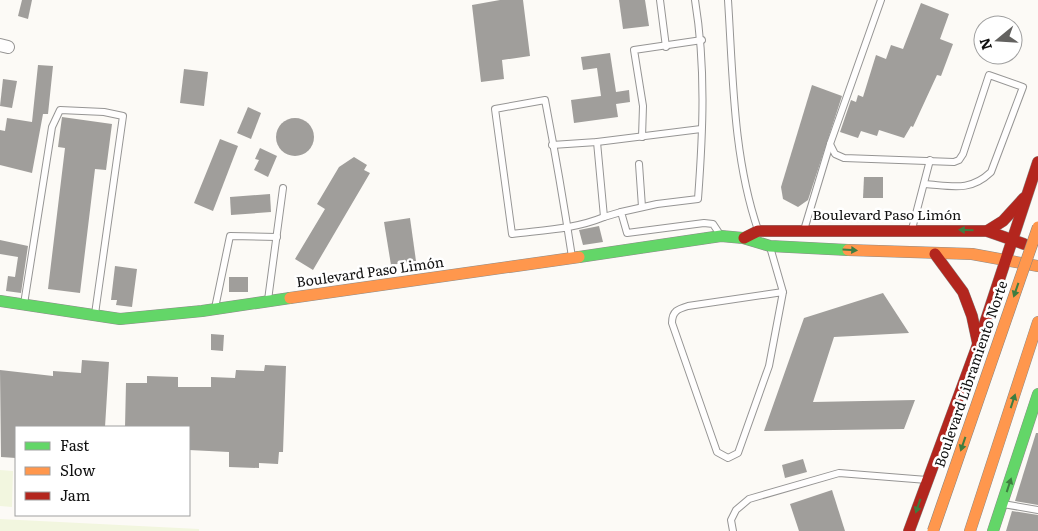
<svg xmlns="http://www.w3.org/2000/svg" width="1038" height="531" viewBox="0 0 1038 531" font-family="Literata,serif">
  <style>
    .pitch { fill: #f2f6df }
    .building { fill: #a09e9b }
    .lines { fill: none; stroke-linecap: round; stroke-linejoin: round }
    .lane-casing { stroke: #969594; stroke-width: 8 }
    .street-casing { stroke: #969594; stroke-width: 14 }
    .fast-casing { stroke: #8d8c8a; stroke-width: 12 }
    .slow-casing { stroke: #8d8c8a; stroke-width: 12 }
    .jam-casing { stroke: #8d8c8a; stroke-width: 12 }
    .lane { stroke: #fffefe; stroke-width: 6 }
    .street { stroke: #fffefe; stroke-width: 12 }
    .fast { stroke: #63d668; stroke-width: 11 }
    .slow { stroke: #ff974d; stroke-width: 11 }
    .jam { stroke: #b3261e; stroke-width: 11 }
    .slow-bridge-casing { stroke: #848381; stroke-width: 12; stroke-linecap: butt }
    .slow-bridge { stroke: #ff974d; stroke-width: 11 }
    .oneway { fill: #3e7d40 }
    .labels { text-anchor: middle; stroke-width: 5; stroke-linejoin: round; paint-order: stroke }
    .street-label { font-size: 14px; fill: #101010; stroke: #fff }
  </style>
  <rect width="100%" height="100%" fill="#fcfaf6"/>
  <g class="pitch">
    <polygon points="0,470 13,471 12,507 0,506"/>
    <polygon points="0,519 199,529 199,531 0,531"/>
  </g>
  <g class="building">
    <polygon points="22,0 32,0 28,19 18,16"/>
    <polygon points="500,0 523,0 530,56 502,60 504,79 481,82 472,5"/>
    <polygon points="619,0 645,0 649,26 623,29"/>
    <polygon points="921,3 949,14 940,39 953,44 941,76 937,75 913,127 911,126 904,138 879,130 877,136 861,131 858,138 840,132 851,100 856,102 858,95 863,97 876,55 886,59 891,45 903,49"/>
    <polygon points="610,53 616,92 629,90 630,102 616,104 618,117 574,123 571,100 601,96 597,68 583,70 581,57"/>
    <polygon points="38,65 53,66 48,114 43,114 32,173 0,165 0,130 5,131 7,118 32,122"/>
    <polygon points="184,69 208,72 204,106 180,103"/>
    <polygon points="3,79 17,81 12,108 0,106"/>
    <polygon points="812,85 842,96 808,200 798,207 783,199 781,187"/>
    <polygon points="248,107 261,113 251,139 237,133"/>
    <polygon points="62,117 112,124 106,170 95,169 80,293 48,289 65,148 58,147"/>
    <circle cx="295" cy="137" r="19"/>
    <polygon points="220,139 238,146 213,211 194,203"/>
    <polygon points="260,148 277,156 268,177 254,170 259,160 255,159"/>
    <polygon points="354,157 367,165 364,170 370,173 313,270 295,259 325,209 317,204 339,167"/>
    <polygon points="864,177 883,177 883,198 863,198"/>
    <polygon points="270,194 271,212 231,215 230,197"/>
    <polygon points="410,218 416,261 391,265 384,222"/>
    <polygon points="599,226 603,242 583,245 579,230"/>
    <polygon points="0,240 28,246 21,293 6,291 8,276 15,277 18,257 0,254"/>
    <polygon points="115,266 137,269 132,307 116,305 117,300 111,300"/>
    <rect x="229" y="277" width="19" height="15"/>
    <polygon points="883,293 909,333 834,337 813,402 915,400 904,429 764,431 804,318"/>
    <polygon points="211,334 224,335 223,351 211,350"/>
    <polygon points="82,360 109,362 105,427 16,427 16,458 1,457 0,370 53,376 53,371 81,373"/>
    <polygon points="265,365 286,366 283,452 279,452 278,464 259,463 259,468 229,467 229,452 189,450 189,427 125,427 126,383 147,383 147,376 178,377 178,387 211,387 211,377 235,378 236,370 264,371"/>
    <polygon points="1036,433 1038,433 1038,505 1015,501"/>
    <polygon points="803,459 807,472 785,478 782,465"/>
    <polygon points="832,490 845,531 799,531 790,504"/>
    <polygon points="1012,511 1038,515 1038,531 1006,531"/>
  </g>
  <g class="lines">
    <g class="lane-casing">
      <g id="lane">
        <polyline points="660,0 666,47"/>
        <path d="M 695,0 C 706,67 703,132 698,199 L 657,204 L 621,212 L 627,233 L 704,223 L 713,224 L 719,233"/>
        <path d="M 728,0 C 733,76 733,157 758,230"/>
        <path d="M 881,0 L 830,144 L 835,154 L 844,158 L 954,162 L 959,160 L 963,154 L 989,75 L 1023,87 L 991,172 C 970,192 952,186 925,184"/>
        <polyline points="642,137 643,106 634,50 702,40"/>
        <polyline points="597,142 604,217 621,212"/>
        <polyline points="552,145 597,142 701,129"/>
        <polyline points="639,164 642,207"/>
        <polyline points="912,229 930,160"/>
        <polyline points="804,230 830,144"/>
        <path d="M 770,247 L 783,292 L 688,306 C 678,309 672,311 672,323 L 717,452 L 728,458 L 738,453 L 769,366 L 783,292"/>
        <path d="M 572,257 C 564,204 555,152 545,100 L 495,109 L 512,234 C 544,230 575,229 604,217"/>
        <polyline points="268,300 283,188"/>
        <polyline points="24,304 52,127 60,110 104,112 123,116 95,314"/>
        <polyline points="215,308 230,236 277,237"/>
        <polyline points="1003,504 1038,510"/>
        <polyline points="733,531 731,520 736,510 749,499 839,473 927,480"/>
      </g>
    </g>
    <g class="street-casing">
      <polyline id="street" points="0,45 8,47"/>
    </g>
    <g class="fast-casing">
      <g id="fast">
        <polyline points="579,257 721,236 743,238 770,246 848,250"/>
        <polyline points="0,301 120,319 202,311 290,298"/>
        <polyline points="993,531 1038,394"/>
      </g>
    </g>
    <g class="slow-casing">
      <g id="slow">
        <polyline points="848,250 972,254 1038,266"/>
        <polyline points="290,298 579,257"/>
        <polyline points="970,531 1038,322"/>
      </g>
    </g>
    <g class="jam-casing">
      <g id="jam">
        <polyline points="987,231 1003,221 1024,198"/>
        <polyline points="744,238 758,231 987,231 1024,244"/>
        <polyline points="935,254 963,292 972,316 978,344"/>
        <polyline points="909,531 978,344 1038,162"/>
      </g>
    </g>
    <use href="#lane" class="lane"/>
    <use href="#street" class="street"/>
    <use href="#fast" class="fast"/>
    <use href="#slow" class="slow"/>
    <use href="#jam" class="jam"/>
    <g class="slow-bridge-casing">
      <polyline id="slow-bridge" points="933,531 1038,227"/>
    </g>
    <use href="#slow-bridge" class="slow-bridge"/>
  </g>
  <defs><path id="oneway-solid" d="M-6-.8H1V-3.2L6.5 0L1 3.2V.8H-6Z" transform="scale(1.25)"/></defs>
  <g class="oneway">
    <use href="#oneway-solid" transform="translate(966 230) rotate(-179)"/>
    <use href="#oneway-solid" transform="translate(850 250) rotate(3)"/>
    <use href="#oneway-solid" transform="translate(1016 290) rotate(109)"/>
    <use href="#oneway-solid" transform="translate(1013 401) rotate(-72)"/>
    <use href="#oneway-solid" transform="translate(963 444) rotate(109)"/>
    <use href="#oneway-solid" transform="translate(1009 485) rotate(-72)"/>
    <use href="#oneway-solid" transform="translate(918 506) rotate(109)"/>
  </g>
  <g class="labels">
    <g class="street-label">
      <text x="887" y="220">Boulevard Paso Limón</text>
      <text transform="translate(370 272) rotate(-8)" y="5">Boulevard Paso Limón</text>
      <text transform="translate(971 374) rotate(-71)" y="5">Boulevard Libramiento Norte</text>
    </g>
  </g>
  <rect x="15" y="426" width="175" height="90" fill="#ffffff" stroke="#9f9f9f"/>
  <rect x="25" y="442" width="25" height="8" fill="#63d668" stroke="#9f9f9f"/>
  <text x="60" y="451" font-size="15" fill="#101010">Fast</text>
  <rect x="25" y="467" width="25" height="8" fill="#ff974d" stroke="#9f9f9f"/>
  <text x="60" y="476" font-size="15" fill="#101010">Slow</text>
  <rect x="25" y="492" width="25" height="8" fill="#b3261e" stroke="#9f9f9f"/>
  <text x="60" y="501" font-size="15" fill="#101010">Jam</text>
  <g transform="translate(998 40) rotate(252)"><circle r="24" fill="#ffffff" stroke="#9f9f9f"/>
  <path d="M0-4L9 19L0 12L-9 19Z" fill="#636260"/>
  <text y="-8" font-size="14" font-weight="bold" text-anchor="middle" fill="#101010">N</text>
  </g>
</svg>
